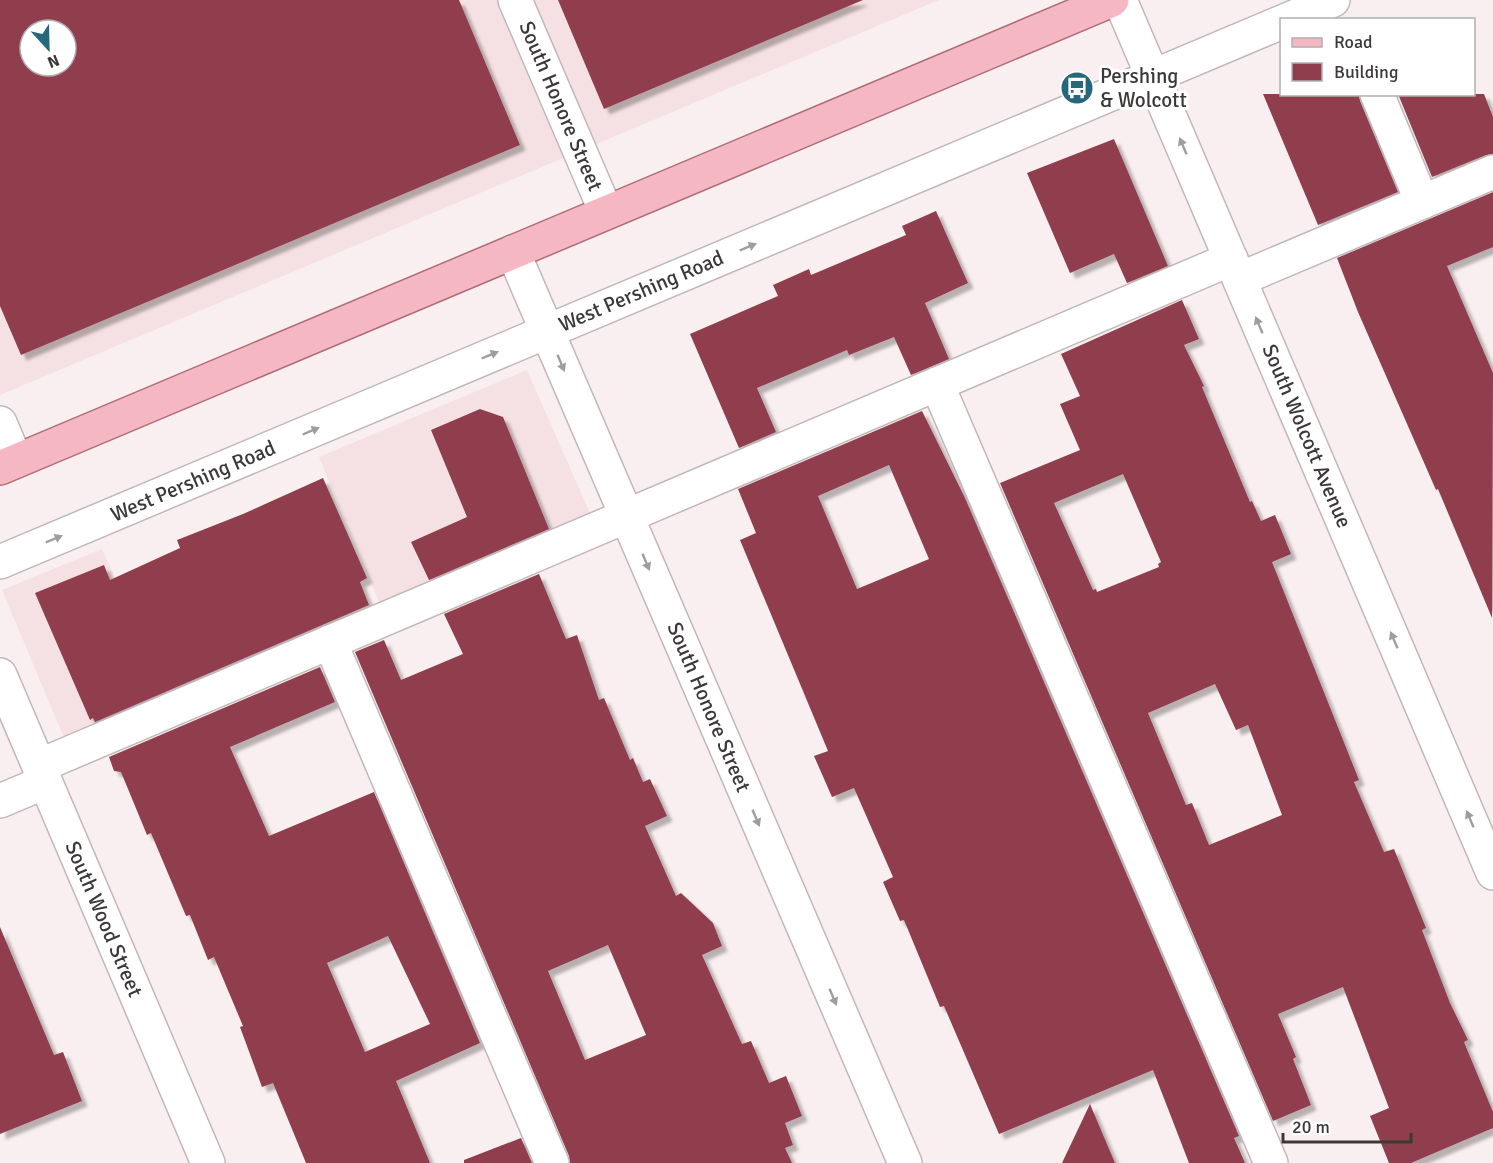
<svg xmlns="http://www.w3.org/2000/svg" width="1493" height="1163" viewBox="0 0 1493 1163" font-family="Signika,sans-serif">
  <style>
    .built { fill: #f5e1e3; fill-rule: evenodd }
    .building { fill: #903d4e; fill-rule: evenodd; filter: url(#shadow) }
    .lines { fill: none; stroke-linecap: round; stroke-linejoin: round }
    .minor-casing { stroke: #c2b7b8; stroke-width: 36 }
    .major-casing { stroke: #b06c77; stroke-width: 36 }
    .minor { stroke: #fff; stroke-width: 33 }
    .major { stroke: #f5b8c2; stroke-width: 33 }
    .oneway { fill: #9e9c9c }
    .labels { text-anchor: middle; stroke-width: 6; stroke-linejoin: round; paint-order: stroke }
    .poi-label { font-size: 21px; fill: #3c3838; stroke: #fff; text-anchor: start }
    .street-label { font-size: 21px; fill: #3c3838; stroke: #fff }
  </style>
  <defs>
    <filter id="shadow"><feDropShadow dx="5.5" dy="5.5" stdDeviation="1.5" flood-color="#0004"/></filter>
  </defs>
  <rect width="100%" height="100%" fill="#faeff0"/>
  <g class="built">
    <path d="M 0,0 L 939,0 L 0,395 ZM 30,30 L 66,30 L 66,66 L 30,66 Z"/>
    <polygon points="527,370 597,529 386,619 319,457"/>
    <polygon points="102,549 174,709 70,752 2,590"/>
  </g>
  <g class="building">
    <path d="M 0,0 L 459,0 L 520,145 L 21,355 L 0,306 ZM 30,30 L 66,30 L 66,66 L 30,66 Z"/>
    <polygon points="558,0 863,0 604,109"/>
    <polygon points="1263,94 1359,94 1360,101 1398,192 1318,225"/>
    <polygon points="1398,94 1484,94 1493,117 1493,154 1486,155 1432,177"/>
    <polygon points="1114,139 1168,266 1127,283 1114,254 1070,273 1027,173"/>
    <polygon points="1493,192 1493,247 1447,266 1493,373 1492,618 1438,489 1436,490 1358,312 1337,258"/>
    <polygon points="936,211 968,283 925,303 949,359 911,375 894,337 849,355 847,350 757,388 776,432 739,448 690,334 778,296 773,285 809,269 811,275 906,235 902,226"/>
    <path d="M 1182,300 L 1199,339 L 1184,345 L 1204,386 L 1202,387 L 1250,502 L 1252,501 L 1261,521 L 1275,515 L 1291,554 L 1272,562 L 1359,780 L 1354,782 L 1384,852 L 1394,849 L 1426,928 L 1422,930 L 1450,1003 L 1468,1040 L 1464,1042 L 1493,1112 L 1493,1128 L 1411,1163 L 1389,1163 L 1370,1116 L 1389,1108 L 1343,987 L 1278,1014 L 1296,1057 L 1293,1059 L 1311,1105 L 1273,1121 L 1000,483 L 1080,450 L 1060,404 L 1080,396 L 1061,354 ZM 1123,474 L 1161,562 L 1158,564 L 1159,567 L 1097,592 L 1096,589 L 1093,590 L 1054,503 ZM 1215,684 L 1236,730 L 1248,725 L 1282,815 L 1209,845 L 1192,803 L 1186,805 L 1148,713 Z"/>
    <polygon points="480,409 503,417 549,529 429,580 411,542 467,517 431,430"/>
    <path d="M 922,411 L 965,498 L 1239,1136 L 1234,1138 L 1245,1163 L 1189,1163 L 1153,1070 L 999,1134 L 944,1006 L 940,1007 L 904,920 L 900,921 L 883,882 L 893,877 L 854,788 L 832,797 L 814,756 L 828,751 L 740,540 L 756,533 L 738,489 ZM 889,465 L 929,559 L 857,589 L 818,496 Z"/>
    <polygon points="323,478 367,578 360,582 369,605 95,722 93,718 90,720 35,593 104,565 110,580 180,548 177,540 243,514"/>
    <path d="M 539,574 L 566,639 L 577,635 L 599,700 L 604,698 L 630,760 L 633,758 L 643,782 L 650,779 L 667,816 L 645,826 L 676,896 L 681,893 L 713,923 L 722,946 L 702,955 L 742,1044 L 751,1041 L 769,1083 L 786,1076 L 802,1116 L 785,1123 L 793,1145 L 785,1148 L 792,1163 L 570,1163 L 569,1156 L 355,652 L 384,640 L 401,680 L 463,654 L 444,614 ZM 608,945 L 646,1035 L 585,1060 L 548,971 Z"/>
    <path d="M 320,667 L 335,702 L 230,747 L 269,836 L 374,792 L 480,1043 L 396,1081 L 430,1163 L 306,1163 L 273,1083 L 262,1087 L 240,1027 L 243,1026 L 214,957 L 208,960 L 190,915 L 186,916 L 151,833 L 147,835 L 121,772 L 114,771 L 109,757 ZM 388,936 L 430,1024 L 365,1052 L 327,963 Z"/>
    <polygon points="0,927 54,1055 63,1052 82,1101 0,1134"/>
    <polygon points="1090,1104 1115,1163 1062,1163"/>
    <polygon points="521,1138 532,1163 464,1163 464,1160"/>
  </g>
  <g class="lines">
    <g class="minor-casing">
      <g id="minor">
        <polyline points="515,0 606,212"/>
        <polyline points="1120,0 1493,873"/>
        <polyline points="1287,20 1333,0"/>
        <polyline points="1377,94 1422,202"/>
        <polyline points="513,252 905,1163"/>
        <polyline points="1240,279 1493,172"/>
        <polyline points="937,384 1271,1163"/>
        <polyline points="0,423 16,461"/>
        <polyline points="0,562 1282,22"/>
        <polyline points="330,642 552,1163"/>
        <polyline points="0,675 208,1163"/>
        <polyline points="39,766 1231,259"/>
        <polyline points="0,801 45,782"/>
      </g>
    </g>
    <g class="major-casing">
      <polyline id="major" points="0,468 1112,0"/>
    </g>
    <use href="#minor" class="minor"/>
    <use href="#major" class="major"/>
  </g>
  <defs><path id="oneway-solid" d="M-6-.8H1V-3.2L6.5 0L1 3.2V.8H-6Z" transform="scale(1.5)"/></defs>
  <g class="oneway">
    <use href="#oneway-solid" transform="translate(1183 146) rotate(-113)"/>
    <use href="#oneway-solid" transform="translate(748 247) rotate(-23)"/>
    <use href="#oneway-solid" transform="translate(1259 325) rotate(-113)"/>
    <use href="#oneway-solid" transform="translate(490 355) rotate(-23)"/>
    <use href="#oneway-solid" transform="translate(561 363) rotate(67)"/>
    <use href="#oneway-solid" transform="translate(311 431) rotate(-23)"/>
    <use href="#oneway-solid" transform="translate(54 539) rotate(-23)"/>
    <use href="#oneway-solid" transform="translate(646 562) rotate(67)"/>
    <use href="#oneway-solid" transform="translate(1394 640) rotate(-113)"/>
    <use href="#oneway-solid" transform="translate(756 818) rotate(67)"/>
    <use href="#oneway-solid" transform="translate(1470 819) rotate(-113)"/>
    <use href="#oneway-solid" transform="translate(833 997) rotate(67)"/>
  </g>
  <defs>
    <g id="bus-disc" transform="scale(1.725)"><circle r="9.5" fill="#26687b" stroke="#fff"/><path d="M-5-6H5V4H4V6H2V4H-2V6H-4V4H-5ZM-3.5-4V0h7V-4ZM-3.5 1.2v1.5H-2V1.2ZM2 1.2v1.5H3.5V1.2Z" fill="#fff"/></g>
  </defs>
  <g fill-rule="evenodd">
    <use href="#bus-disc" x="1077" y="88"/>
  </g>
  <g class="labels">
    <g class="poi-label">
      <text x="1100" y="83">Pershing<tspan x="1100" dy="24">&amp; Wolcott</tspan></text>
    </g>
    <g class="street-label">
      <text transform="translate(561 106) rotate(67)" y="7">South Honore Street</text>
      <text transform="translate(641 291) rotate(-23)" y="7">West Pershing Road</text>
      <text transform="translate(1307 436) rotate(67)" y="7">South Wolcott Avenue</text>
      <text transform="translate(193 481) rotate(-23)" y="7">West Pershing Road</text>
      <text transform="translate(709 707) rotate(67)" y="7">South Honore Street</text>
      <text transform="translate(104 919) rotate(67)" y="7">South Wood Street</text>
    </g>
  </g>
  <rect x="1280" y="18" width="195" height="78" fill="#ffffff" stroke="#b1afaf" stroke-width="1.5"/>
  <rect x="1292" y="38" width="30" height="9" fill="#f5b8c2" stroke="#b1afaf" stroke-width="1.5"/>
  <text x="1334" y="48" font-size="18" fill="#3c3838">Road</text>
  <rect x="1292" y="63" width="30" height="18" fill="#903d4e" stroke="#b1afaf" stroke-width="1.5"/>
  <text x="1334" y="78" font-size="18" fill="#3c3838">Building</text>
  <g transform="translate(48 48) rotate(158)"><circle r="28" fill="#ffffff" stroke="#b1afaf" stroke-width="1.5"/>
  <path d="M0-4.5L10 22L0 15L-10 22Z" fill="#26687b"/>
  <text y="-9" font-size="16" font-weight="bold" text-anchor="middle" fill="#3c3838">N</text>
  </g>
  <path d="M1283 1133v9h128v-9" fill="none" stroke="#3c3838" stroke-width="3"/>
  <text x="1292" y="1133" font-size="18" fill="#3c3838" stroke="#ffffff" stroke-width="4.5" paint-order="stroke">20 m</text>
</svg>
